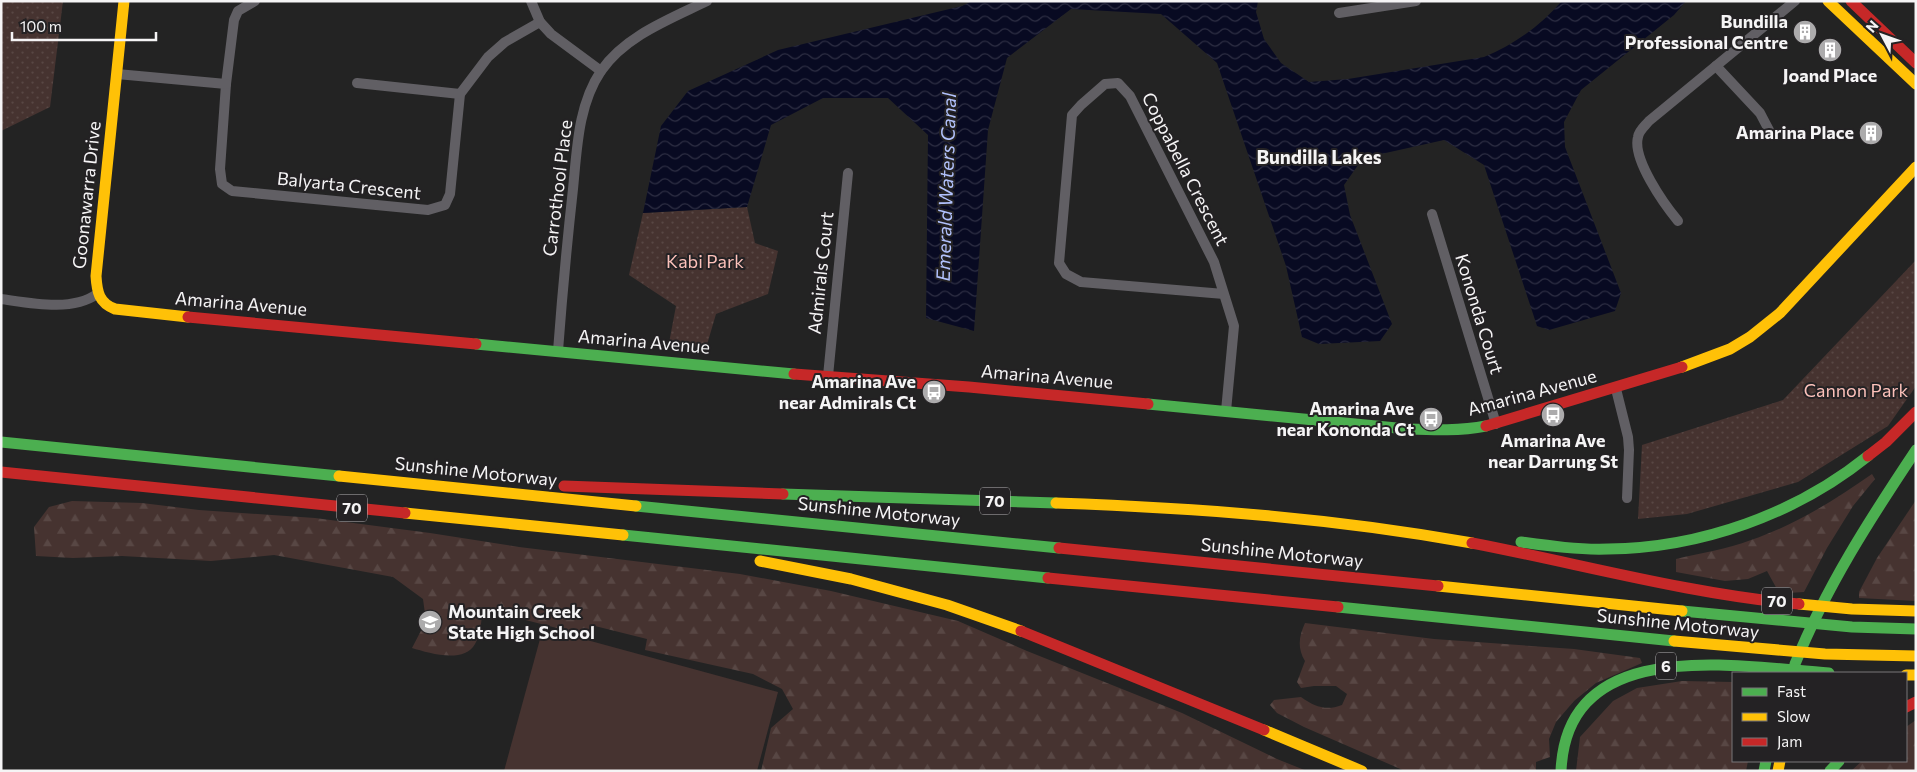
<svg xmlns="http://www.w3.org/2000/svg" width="1917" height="772" viewBox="0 0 1917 772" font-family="Commissioner,sans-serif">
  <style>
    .grass { fill: #463330 }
    .forest { fill: url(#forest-firs) }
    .park { fill: url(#park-dots) }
    .water { fill: url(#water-waves) }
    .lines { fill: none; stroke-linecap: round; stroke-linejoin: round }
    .street { stroke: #615f64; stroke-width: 10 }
    .fast { stroke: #4caf50; stroke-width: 11 }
    .slow { stroke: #ffc107; stroke-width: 11 }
    .jam { stroke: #c62828; stroke-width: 11 }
    .labels { text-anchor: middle; stroke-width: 4; stroke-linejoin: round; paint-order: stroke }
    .shield { fill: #242224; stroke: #b6b5b6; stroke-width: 1 }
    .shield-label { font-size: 16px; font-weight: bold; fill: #f5f4f5 }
    .poi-label { font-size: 18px; font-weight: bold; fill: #f5f4f5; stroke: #242224; text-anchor: end }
    .street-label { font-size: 18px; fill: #f5f4f5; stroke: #242224 }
    .park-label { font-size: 18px; fill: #fcc1ba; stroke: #242224 }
    .neighbourhood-label { font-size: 19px; font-weight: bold; fill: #f5f4f5; stroke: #242224 }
    .water-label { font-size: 19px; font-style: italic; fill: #b2c2fd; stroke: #242224 }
  </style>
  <defs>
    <pattern id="forest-firs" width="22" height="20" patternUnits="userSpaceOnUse" patternTransform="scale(1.25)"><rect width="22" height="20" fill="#463330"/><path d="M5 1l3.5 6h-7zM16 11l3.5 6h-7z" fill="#584744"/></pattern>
    <pattern id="park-dots" width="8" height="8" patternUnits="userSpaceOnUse" patternTransform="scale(1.25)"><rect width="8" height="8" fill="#463330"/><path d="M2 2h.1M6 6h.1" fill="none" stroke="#584744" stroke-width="1.8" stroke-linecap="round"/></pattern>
    <pattern id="water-waves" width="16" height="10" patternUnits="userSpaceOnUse" patternTransform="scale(1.25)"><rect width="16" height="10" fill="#080a22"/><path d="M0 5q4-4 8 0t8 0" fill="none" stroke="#2d2e43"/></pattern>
  </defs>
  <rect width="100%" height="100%" fill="#232323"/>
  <polygon class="grass" points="543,628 778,692 757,771 504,771"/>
  <g class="forest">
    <path d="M 1872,474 L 1875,479 L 1853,506 L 1827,548 L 1804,592 L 1788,593 L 1778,591 L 1767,571 L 1748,579 L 1725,581 L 1676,572 L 1676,559 C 1701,553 1727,549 1751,540 C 1795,525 1835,500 1872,474 Z"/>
    <polygon points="1916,500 1916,601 1859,598 1859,592 1877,558"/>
    <path d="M 72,501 L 142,503 L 199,510 L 315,518 L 430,533 L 519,547 L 740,574 L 831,591 L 958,621 L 1027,651 L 1182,713 L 1277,759 L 1307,771 L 761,771 L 771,728 L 793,709 L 782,689 L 753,674 L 645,650 L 647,639 L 595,626 L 592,637 L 483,609 C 481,620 481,634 475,644 C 464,664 429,653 412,648 L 426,621 L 423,599 L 393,577 L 274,555 L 211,561 L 122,556 L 73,558 L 36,556 L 34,527 L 49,507 Z"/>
    <path d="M 1305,623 L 1434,639 L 1574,649 L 1640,658 L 1642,663 L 1596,683 L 1574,701 L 1556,722 L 1549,739 L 1550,757 L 1536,762 L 1536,771 L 1405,771 L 1304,727 L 1277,713 L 1270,705 L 1274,700 L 1301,697 C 1315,707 1326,711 1342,705 L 1347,694 L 1336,686 L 1314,686 L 1301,688 L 1297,682 L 1305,661 C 1297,648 1299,636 1305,623 Z"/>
    <polygon points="1682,681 1733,682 1733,761 1748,761 1746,771 1576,771 1580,737 1613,701 1637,688"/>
    <polygon points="1916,720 1916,771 1851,771 1862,761 1906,761 1906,727"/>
  </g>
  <g class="park">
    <polygon points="1,1 63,1 50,107 1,131"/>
    <polygon points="747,207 755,243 778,251 768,294 716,314 706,348 669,343 676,306 629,275 643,213"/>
    <polygon points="1916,260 1916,386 1888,426 1798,482 1687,514 1638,519 1642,445 1783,400"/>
  </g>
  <path class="water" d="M 972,1 L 1258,1 L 1256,12 L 1264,39 L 1281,63 L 1309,82 L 1348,79 L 1484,57 C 1515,44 1540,26 1562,1 L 1686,1 L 1674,15 L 1581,90 L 1564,122 L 1565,147 L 1621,293 L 1615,311 L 1549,330 L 1537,326 L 1484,165 L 1444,140 L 1363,158 L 1344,185 L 1350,215 L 1392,324 L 1380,341 L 1319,344 L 1302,337 L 1286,266 L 1217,63 L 1161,14 L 1071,9 L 1007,58 L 988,130 L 974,331 L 926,318 L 928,135 L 888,98 L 823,98 L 771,125 L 747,207 L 643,213 L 661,126 L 688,91 L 778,50 L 962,6 Z"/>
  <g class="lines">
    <g class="street">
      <polyline points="255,1 238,11 234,20 226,84 220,169 222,184 232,191 428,210 445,205 450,194 460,94 488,57 505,42 540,22"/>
      <polyline points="531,1 540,22 551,34 601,71"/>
      <polyline points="1339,13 1416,1"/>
      <polyline points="1716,66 1760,113 1770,132"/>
      <polyline points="117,74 226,84"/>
      <polyline points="357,83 460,94"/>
      <polyline points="1432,214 1496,424"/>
      <path d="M 1678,221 C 1664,204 1632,159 1638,137 C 1639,130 1645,126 1649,121 L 1795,1"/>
      <polyline points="1224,294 1081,282 1066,274 1059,263 1072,115 1081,105 1105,84 1118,83 1130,96 1214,262 1234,326 1226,411"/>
      <path d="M 1,299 C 30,303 72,312 97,294"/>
      <path d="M 558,351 C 562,297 567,243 573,189 C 577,149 578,105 601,71 C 625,36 670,19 707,1"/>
      <polyline points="828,376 848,173"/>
      <polyline points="1616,389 1628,437 1629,450 1627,498"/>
    </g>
    <g class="fast">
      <polyline points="476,344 794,374"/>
      <path d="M 1148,404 L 1407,429 C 1434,430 1460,431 1486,426"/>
      <polyline points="1,442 339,476"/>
      <polyline points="783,494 1056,503"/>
      <polyline points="636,506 1059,548"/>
      <polyline points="623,535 1048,578"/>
      <path d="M 1521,542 C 1550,546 1579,550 1608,549 C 1701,548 1796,514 1868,456"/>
      <polyline points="1338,607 1674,641"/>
      <polyline points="1682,611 1852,627 1916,629"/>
      <path d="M 1795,664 C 1826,587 1870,519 1916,450"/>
      <path d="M 1561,771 C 1567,633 1738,667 1829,673"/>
      <polyline points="1764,771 1766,761"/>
      <polyline points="1830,771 1839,761"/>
    </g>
    <g class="slow">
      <path d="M 124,1 L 96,276 C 97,292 99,303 115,309 L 188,317"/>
      <polyline points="1828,1 1916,84"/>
      <polyline points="1682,367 1730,349 1750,337 1780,313 1916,167"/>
      <polyline points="339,476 636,506"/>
      <path d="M 1056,503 C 1197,508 1333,518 1472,543"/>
      <polyline points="405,513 623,535"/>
      <polyline points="760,561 851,579 947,605 1021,631"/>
      <polyline points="1438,586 1682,611"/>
      <polyline points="1799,604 1852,609 1916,611"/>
      <polyline points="1674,641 1825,654 1916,656"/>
      <polyline points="1906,675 1916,675"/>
      <polyline points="1264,730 1362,771"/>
      <polyline points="1778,771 1780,761"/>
    </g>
    <g class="jam">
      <polyline points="1851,1 1916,63"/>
      <polyline points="188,317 476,344"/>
      <polyline points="794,374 969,387 1148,404"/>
      <polyline points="1486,426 1682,367"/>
      <polyline points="1868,456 1886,442 1916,412"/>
      <polyline points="1,472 405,513"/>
      <polyline points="564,486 783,494"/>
      <path d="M 1472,543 C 1581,564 1689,594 1799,604"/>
      <polyline points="1059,548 1438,586"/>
      <polyline points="1048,578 1338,607"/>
      <polyline points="1021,631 1264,730"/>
      <polyline points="1906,707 1916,702"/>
    </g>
  </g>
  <defs>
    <g id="building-disc" transform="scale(1.25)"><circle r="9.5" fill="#acabac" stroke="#242224"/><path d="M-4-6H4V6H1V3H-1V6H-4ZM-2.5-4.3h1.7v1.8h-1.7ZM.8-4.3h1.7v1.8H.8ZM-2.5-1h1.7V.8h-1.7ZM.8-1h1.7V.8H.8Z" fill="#fff"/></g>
    <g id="bus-disc" transform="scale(1.25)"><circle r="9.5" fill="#acabac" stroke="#242224"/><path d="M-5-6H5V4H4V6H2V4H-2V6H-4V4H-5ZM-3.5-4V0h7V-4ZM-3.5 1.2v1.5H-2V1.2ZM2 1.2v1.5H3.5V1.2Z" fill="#fff"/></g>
    <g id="school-disc" transform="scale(1.25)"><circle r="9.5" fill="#acabac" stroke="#242224"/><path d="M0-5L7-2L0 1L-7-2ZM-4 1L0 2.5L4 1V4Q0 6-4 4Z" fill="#fff"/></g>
  </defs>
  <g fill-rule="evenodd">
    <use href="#building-disc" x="1805" y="32"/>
    <use href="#building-disc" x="1830" y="50"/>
    <use href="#building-disc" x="1871" y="133"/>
    <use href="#bus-disc" x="934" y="392"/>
    <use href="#bus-disc" x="1553" y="415"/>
    <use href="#bus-disc" x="1431" y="419"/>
    <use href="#school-disc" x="430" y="622"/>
  </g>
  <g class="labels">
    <g class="shield">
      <rect x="980" y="487.5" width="30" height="27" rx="4"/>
      <rect x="337" y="494.5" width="30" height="27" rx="4"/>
      <rect x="1762" y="587.5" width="30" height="27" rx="4"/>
      <rect x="1656" y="652.5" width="20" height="27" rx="4"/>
    </g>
    <g class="shield-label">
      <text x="995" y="507">70</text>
      <text x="352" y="514">70</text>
      <text x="1777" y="607">70</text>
      <text x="1666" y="672">6</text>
    </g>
    <g class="poi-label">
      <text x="1788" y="28">Bundilla<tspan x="1788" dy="21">Professional Centre</tspan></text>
      <text x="1830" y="82" text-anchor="middle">Joand Place</text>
      <text x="1854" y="139">Amarina Place</text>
      <text x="916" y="388">Amarina Ave<tspan x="916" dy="21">near Admirals Ct</tspan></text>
      <text x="1414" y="415">Amarina Ave<tspan x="1414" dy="21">near Kononda Ct</tspan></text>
      <text x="1553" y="447" text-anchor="middle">Amarina Ave<tspan x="1553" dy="21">near Darrung St</tspan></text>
      <text x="448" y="618" text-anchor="start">Mountain Creek<tspan x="448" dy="21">State High School</tspan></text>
    </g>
    <g class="street-label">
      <text transform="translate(1185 169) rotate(63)" y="6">Coppabella Crescent</text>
      <text transform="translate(349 186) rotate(6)" y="6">Balyarta Crescent</text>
      <text transform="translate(558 188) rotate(-83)" y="6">Carrothool Place</text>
      <text transform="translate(87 195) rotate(-84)" y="6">Goonawarra Drive</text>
      <text transform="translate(821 273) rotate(-84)" y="6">Admirals Court</text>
      <text transform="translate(241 304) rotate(5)" y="6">Amarina Avenue</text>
      <text transform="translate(1479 314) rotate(73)" y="6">Kononda Court</text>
      <text transform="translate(644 342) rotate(5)" y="6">Amarina Avenue</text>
      <text transform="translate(1047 377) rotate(5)" y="6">Amarina Avenue</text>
      <text transform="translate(1532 393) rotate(-15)" y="6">Amarina Avenue</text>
      <text transform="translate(476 472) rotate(6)" y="6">Sunshine Motorway</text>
      <text transform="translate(879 512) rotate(6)" y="6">Sunshine Motorway</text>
      <text transform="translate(1282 553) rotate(6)" y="6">Sunshine Motorway</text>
      <text transform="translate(1678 624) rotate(6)" y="6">Sunshine Motorway</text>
    </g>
    <g class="park-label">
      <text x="705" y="268">Kabi Park</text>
      <text x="1856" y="397">Cannon Park</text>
    </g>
    <g class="neighbourhood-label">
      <text x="1319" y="164">Bundilla Lakes</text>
    </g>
    <g class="water-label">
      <text transform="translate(946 187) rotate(-88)" y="7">Emerald Waters Canal</text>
    </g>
  </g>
  <rect width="1917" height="772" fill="none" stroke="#f5f4f5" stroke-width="5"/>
  <rect x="1732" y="672" width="175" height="90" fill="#242224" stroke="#787678"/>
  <rect x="1742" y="688" width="25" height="8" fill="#4caf50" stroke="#787678"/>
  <text x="1777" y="697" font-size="15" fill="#f5f4f5">Fast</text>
  <rect x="1742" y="713" width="25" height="8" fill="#ffc107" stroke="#787678"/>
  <text x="1777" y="722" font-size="15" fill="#f5f4f5">Slow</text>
  <rect x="1742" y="738" width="25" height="8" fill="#c62828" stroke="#787678"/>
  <text x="1777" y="747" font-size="15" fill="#f5f4f5">Jam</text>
  <g transform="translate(1882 35) rotate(311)" stroke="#242224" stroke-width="4" paint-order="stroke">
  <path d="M0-4L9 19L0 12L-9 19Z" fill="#f5f4f5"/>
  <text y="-8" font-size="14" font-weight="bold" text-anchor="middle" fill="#f5f4f5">N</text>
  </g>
  <path d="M12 32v8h144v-8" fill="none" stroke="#f5f4f5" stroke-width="2.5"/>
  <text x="20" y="32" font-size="15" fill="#f5f4f5" stroke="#242224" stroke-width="4" paint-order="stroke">100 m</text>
</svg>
